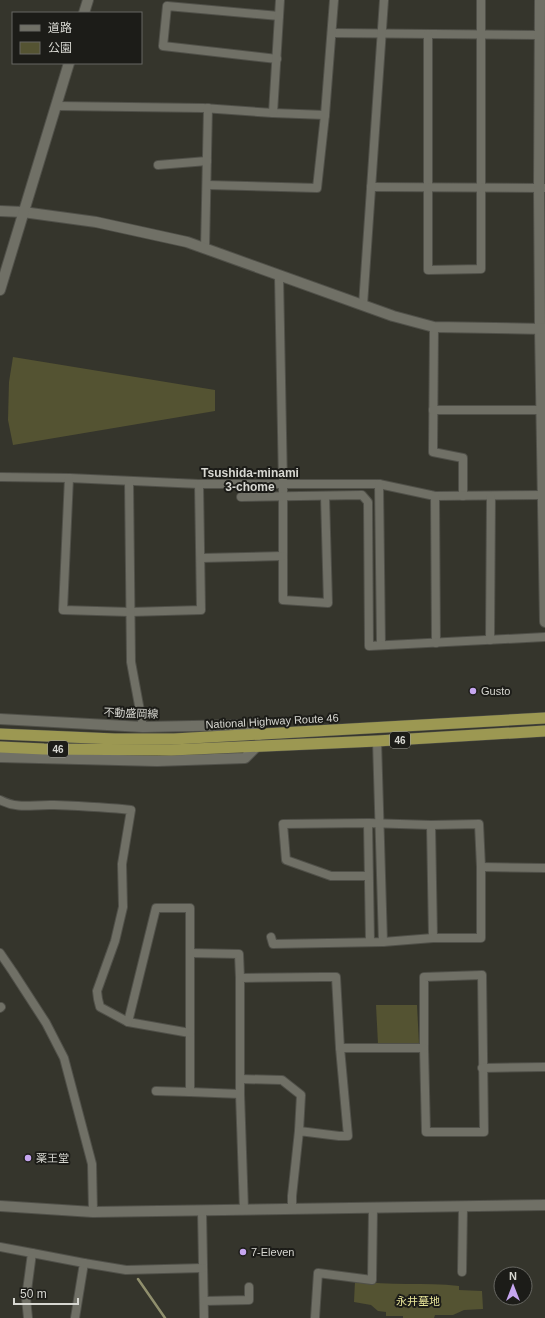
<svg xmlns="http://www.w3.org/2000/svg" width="545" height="1318" viewBox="0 0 545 1318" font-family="Helvetica,'Noto Sans JP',sans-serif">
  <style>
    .green { fill: #545332 }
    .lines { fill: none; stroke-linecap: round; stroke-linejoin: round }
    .stream { stroke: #908f6d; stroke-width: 2.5 }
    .minor-casing { stroke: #505049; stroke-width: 10 }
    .tertiary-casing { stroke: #505049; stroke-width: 12 }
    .secondary-casing { stroke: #505049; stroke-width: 12 }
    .trunk-casing { stroke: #505049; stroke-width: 12 }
    .minor { stroke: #707066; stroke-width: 8 }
    .tertiary { stroke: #707066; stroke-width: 10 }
    .secondary { stroke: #707066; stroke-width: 10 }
    .trunk { stroke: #9c9852; stroke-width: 11 }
    .poi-dot { fill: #c6a6f0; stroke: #1c1c18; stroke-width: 1.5 }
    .labels { text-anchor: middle; stroke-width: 4; stroke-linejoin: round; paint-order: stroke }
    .shield { fill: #1c1c18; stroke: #9f9f9a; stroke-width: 1 }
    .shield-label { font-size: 10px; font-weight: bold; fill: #d7d7d1 }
    .poi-label { font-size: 11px; fill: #d7d7d1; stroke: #1c1c18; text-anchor: start }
    .street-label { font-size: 11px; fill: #d7d7d1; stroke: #1c1c18 }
    .park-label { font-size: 11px; fill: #e6e398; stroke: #1c1c18 }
    .neighbourhood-label { font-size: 12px; font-weight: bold; fill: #d7d7d1; stroke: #1c1c18 }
  </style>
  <rect width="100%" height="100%" fill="#35352c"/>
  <g class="green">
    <polygon points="13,357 215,390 215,411 13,445 8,420 9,382"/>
    <polygon points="376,1005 417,1005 419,1044 378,1044"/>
    <path d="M 355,1281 C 389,1286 425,1282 459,1286 L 459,1290 L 482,1291 L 483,1309 L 464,1310 L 453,1315 L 435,1315 L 434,1318 L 403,1318 L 403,1316 L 386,1316 L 386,1312 L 378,1311 L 371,1305 L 354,1302 Z"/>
  </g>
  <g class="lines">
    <polyline class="stream" points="138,1279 165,1318"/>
    <g class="minor-casing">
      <g id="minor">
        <polyline points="332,33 540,35"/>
        <polyline points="428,34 428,270 481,269 481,0"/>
        <polyline points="277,59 163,46 167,6 279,16"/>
        <polyline points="57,106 203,108 273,113 325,115"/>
        <polyline points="273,113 280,0"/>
        <polyline points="158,165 207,161"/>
        <polyline points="207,185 317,188 325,115 334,0"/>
        <polyline points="371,187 545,188"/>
        <polyline points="205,249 208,108"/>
        <polyline points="279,276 283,485 283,600 328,603 325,496"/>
        <polyline points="363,305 384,0"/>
        <polyline points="434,327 433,452 463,458 463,496"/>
        <polyline points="433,410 541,410"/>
        <polyline points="0,477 69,478 199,484 379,484 435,496 545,495"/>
        <polyline points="69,478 63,610 130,612 201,610 199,484"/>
        <polyline points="129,481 131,662 143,727"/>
        <polyline points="379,484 381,645"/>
        <polyline points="435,496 436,643"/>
        <polyline points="241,497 362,495 368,502 369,646 545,637"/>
        <polyline points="201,558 283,556"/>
        <polyline points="490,640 491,496"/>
        <polyline points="377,741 383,942"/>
        <path d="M 0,800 C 19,810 34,804 54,805 C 80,806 106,807 131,810 L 122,864 L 123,907 L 115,941 L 97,991 L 98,999 L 100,1007 L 128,1022 L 190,1033 L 190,1092 L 240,1094"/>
        <polyline points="368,823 370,942"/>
        <polyline points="431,825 433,938"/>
        <polyline points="481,867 545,868"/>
        <polyline points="271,937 273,944 383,942 433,938 481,938 481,867 479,824 431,825 368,823 283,824 286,860 331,876 368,876"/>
        <polyline points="0,953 13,972 46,1023 64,1058 92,1164 93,1212"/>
        <polyline points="190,953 239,954 240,978"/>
        <polygon points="482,975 484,1132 426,1132 424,1048 424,977"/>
        <polyline points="0,1008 1,1007"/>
        <polyline points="128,1022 156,908 190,908 190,1033"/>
        <polyline points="482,1068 545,1067"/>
        <polyline points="240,1079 282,1080 301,1095 299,1131"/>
        <polyline points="156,1091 190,1092"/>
        <polyline points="292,1209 292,1196 299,1131 339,1136 348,1136 340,1048"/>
        <polyline points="244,1210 240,1094 240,978 322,977 336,977 340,1048 424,1048"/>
        <polyline points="202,1211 204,1318"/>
        <polyline points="0,1247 32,1253 26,1298 28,1318"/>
        <polyline points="32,1253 84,1263 75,1318"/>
        <polyline points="84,1263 126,1270 203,1268"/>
        <polyline points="462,1272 463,1207"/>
        <polyline points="204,1301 249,1300 249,1287"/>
        <polyline points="315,1318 318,1273 372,1280 373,1208"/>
      </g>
    </g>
    <g class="tertiary-casing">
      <g id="tertiary">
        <polyline points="540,0 539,188 540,329 545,622"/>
        <polyline points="84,13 88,0"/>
        <polyline points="0,211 23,212 96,222 187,242 393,316 434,327 545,329"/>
        <polyline points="0,290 69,63"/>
        <polyline points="0,1206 93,1212 545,1205"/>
      </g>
    </g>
    <g class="secondary-casing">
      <g id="secondary">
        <polyline points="0,719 143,727 242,725 259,735"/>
        <polyline points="0,757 157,761 245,758 256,747"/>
      </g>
    </g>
    <g class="trunk-casing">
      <g id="trunk">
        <polyline points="0,734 115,739 174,739 545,718"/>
        <polyline points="0,747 44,749 171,750 377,741 545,731"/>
      </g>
    </g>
    <use href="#minor" class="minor"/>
    <use href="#tertiary" class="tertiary"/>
    <use href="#secondary" class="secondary"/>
    <use href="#trunk" class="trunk"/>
  </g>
  <g class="poi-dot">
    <circle cx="473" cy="691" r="4"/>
    <circle cx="28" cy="1158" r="4"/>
    <circle cx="243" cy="1252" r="4"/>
  </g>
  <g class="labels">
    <g class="shield">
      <rect x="390" y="732" width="20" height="16" rx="3"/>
      <rect x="48" y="741" width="20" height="16" rx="3"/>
    </g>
    <g class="shield-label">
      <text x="400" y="744">46</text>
      <text x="58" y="753">46</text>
    </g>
    <g class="poi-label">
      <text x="481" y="695">Gusto</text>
      <text x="36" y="1162">薬王堂</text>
      <text x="251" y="1256">7-Eleven</text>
    </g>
    <g class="street-label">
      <text transform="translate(131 713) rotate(2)" y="4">不動盛岡線</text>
      <text transform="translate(272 721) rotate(-3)" y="4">National Highway Route 46</text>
    </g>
    <g class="park-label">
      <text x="418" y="1305">永井墓地</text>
    </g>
    <g class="neighbourhood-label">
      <text x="250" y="477">Tsushida-minami<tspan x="250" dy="14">3-chome</tspan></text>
    </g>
  </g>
  <rect x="12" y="12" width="130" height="52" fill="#1c1c18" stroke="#676762"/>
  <rect x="20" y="25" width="20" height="6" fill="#707066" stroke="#676762"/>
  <text x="48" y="32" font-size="12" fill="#d7d7d1">道路</text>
  <rect x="20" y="42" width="20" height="12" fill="#545332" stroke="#676762"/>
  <text x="48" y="52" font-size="12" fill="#d7d7d1">公園</text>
  <g transform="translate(513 1286)"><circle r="19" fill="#1c1c18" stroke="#676762"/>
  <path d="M0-3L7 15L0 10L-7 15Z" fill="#c6a6f0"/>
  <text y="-6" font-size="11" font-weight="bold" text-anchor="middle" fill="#d7d7d1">N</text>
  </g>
  <path d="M14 1298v6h64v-6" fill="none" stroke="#d7d7d1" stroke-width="2"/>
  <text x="20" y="1298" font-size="12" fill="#d7d7d1" stroke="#1c1c18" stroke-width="3" paint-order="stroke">50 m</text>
</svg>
